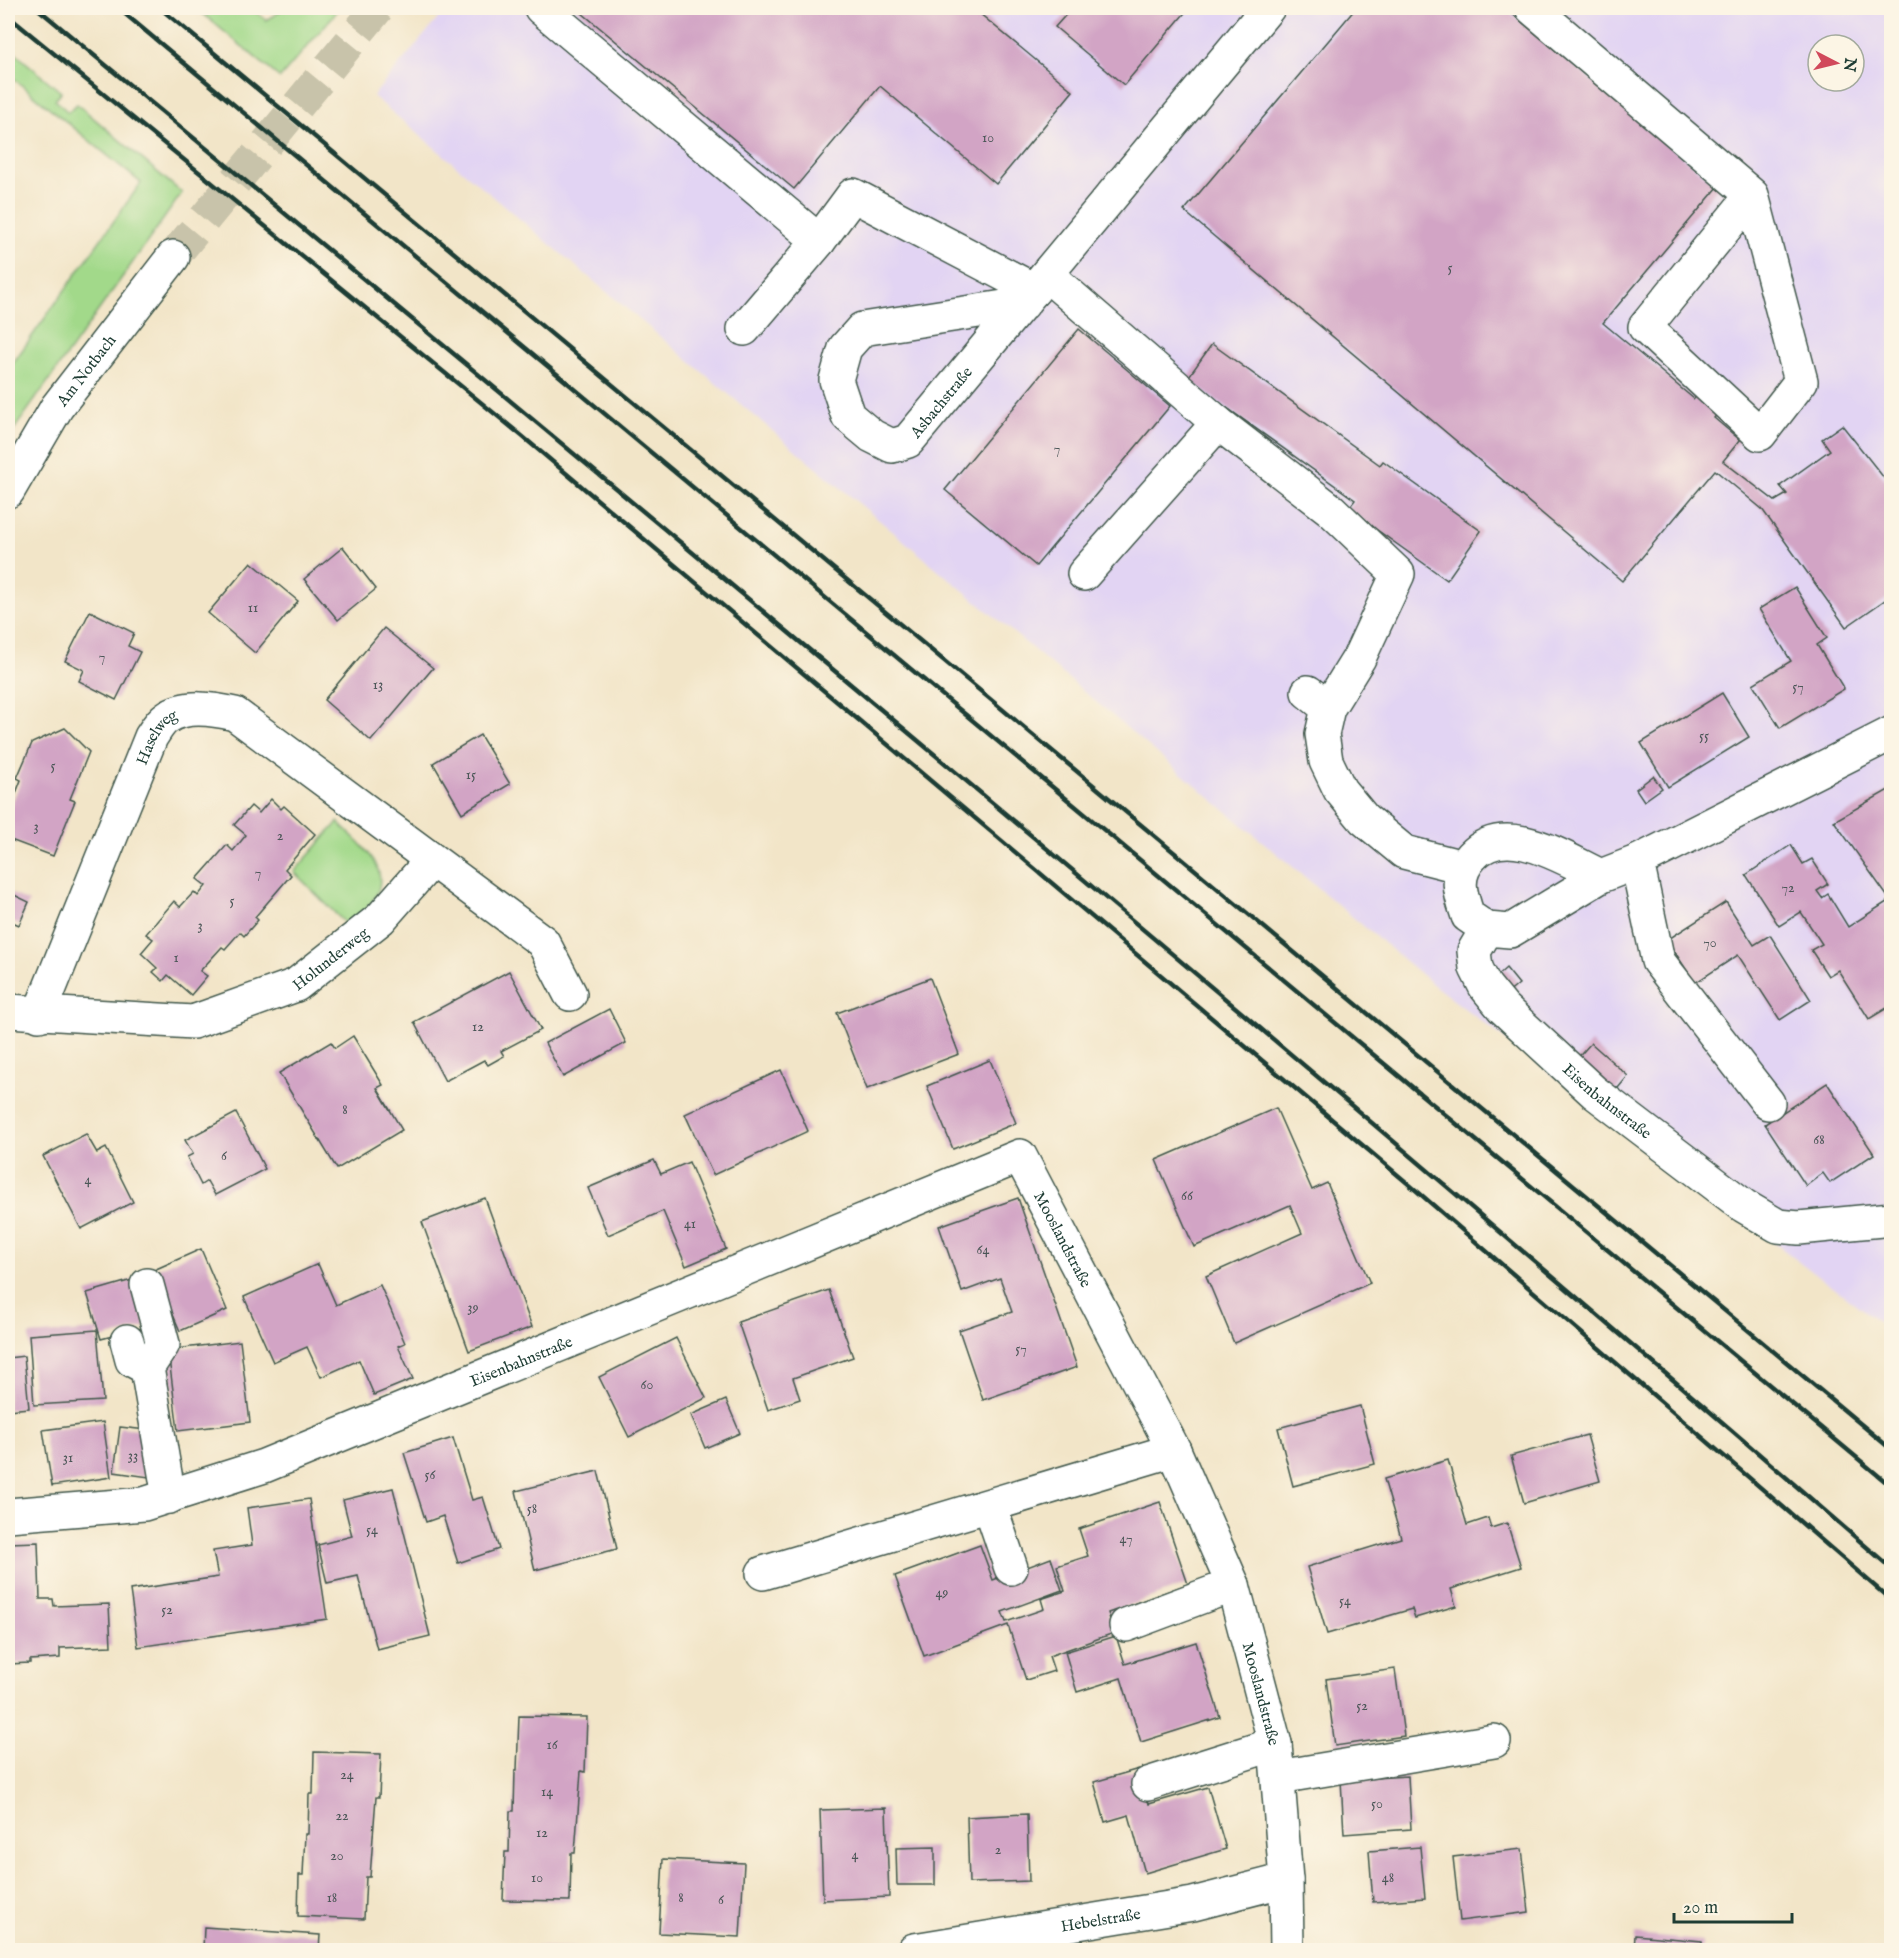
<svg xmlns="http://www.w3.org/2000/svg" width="1899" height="1958" viewBox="0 0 1899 1958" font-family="'IM FELL English',serif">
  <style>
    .built { fill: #e2d4f3; fill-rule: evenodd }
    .green { fill: #a2d98a; stroke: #608b5f; stroke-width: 1.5 }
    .building { fill: #d2a4c5 }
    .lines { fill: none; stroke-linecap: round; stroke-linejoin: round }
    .minor-tunnel { stroke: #c8c3aa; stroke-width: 33; stroke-dasharray: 33 16; stroke-linecap: butt }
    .minor-casing { stroke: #3f564a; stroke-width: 36 }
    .minor { stroke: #fff; stroke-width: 33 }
    .rail { stroke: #1f3d34; stroke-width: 4.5 }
    .labels { text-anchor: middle; stroke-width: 5; stroke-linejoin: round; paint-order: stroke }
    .number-label { font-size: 14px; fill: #4c5758 }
    .street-label { font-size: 16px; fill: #1f3d34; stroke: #fcf5e5 }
  </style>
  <rect width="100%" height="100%" fill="#fcf5e5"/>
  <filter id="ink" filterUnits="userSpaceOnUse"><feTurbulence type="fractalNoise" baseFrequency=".0167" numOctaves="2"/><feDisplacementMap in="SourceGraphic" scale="12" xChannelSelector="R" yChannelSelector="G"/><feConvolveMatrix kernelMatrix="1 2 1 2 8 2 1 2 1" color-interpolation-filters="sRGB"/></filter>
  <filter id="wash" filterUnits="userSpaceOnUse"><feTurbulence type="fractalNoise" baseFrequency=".008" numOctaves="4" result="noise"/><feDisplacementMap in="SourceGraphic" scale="24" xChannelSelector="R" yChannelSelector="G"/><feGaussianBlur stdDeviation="1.35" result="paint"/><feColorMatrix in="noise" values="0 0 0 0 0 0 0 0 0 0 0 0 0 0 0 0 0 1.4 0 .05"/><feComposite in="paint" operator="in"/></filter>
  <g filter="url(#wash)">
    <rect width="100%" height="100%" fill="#f2e5c8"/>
    <path class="built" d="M 447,8 L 1891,8 L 1891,1331 L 1435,986 L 373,96 ZM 1818,45 L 1854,45 L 1854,81 L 1818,81 Z"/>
    <g class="green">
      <polygon points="196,8 251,8 266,20 286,8 340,8 280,78"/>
      <polygon points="8,47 61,92 55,100 68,112 77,104 182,193 8,438 8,370 141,183 8,74"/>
      <path d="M 338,822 C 358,843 394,867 374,899 C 369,908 356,917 347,925 L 294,872 Z"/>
    </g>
    <g id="blocks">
      <g class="building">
        <polygon points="576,8 973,8 1073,91 996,184 880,86 794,189"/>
        <polygon points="1072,8 1189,8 1124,85 1055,27"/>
        <polygon points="1356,8 1505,8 1718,187 1603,323 1694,399 1702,389 1723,407 1714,418 1740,440 1723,461 1775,501 1787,494 1780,486 1830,450 1822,439 1842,425 1892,488 1892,595 1846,627 1762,509 1715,470 1622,581 1184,211"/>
        <polygon points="1079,329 1170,406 1036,566 945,490"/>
        <polygon points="1212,344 1380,465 1383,461 1481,531 1447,580 1348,509 1355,500 1187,379"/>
        <polygon points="343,547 376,589 338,620 304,579"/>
        <polygon points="251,562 298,601 255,653 208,613"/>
        <polygon points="1795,587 1827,638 1817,645 1844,689 1780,728 1753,684 1791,661 1759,609"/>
        <polygon points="90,611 134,633 128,646 140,652 116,700 79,681 84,670 65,661"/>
        <polygon points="384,628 433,668 371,741 324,700"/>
        <polygon points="1722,693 1749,737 1668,787 1641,743"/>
        <polygon points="65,728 89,752 70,799 75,801 53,856 8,839 8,814 21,780 17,778 32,743"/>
        <polygon points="480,735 510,784 462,813 433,763"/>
        <polygon points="1653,776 1662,788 1644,801 1636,789"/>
        <polygon points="1892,788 1892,1005 1869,1019 1838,970 1828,976 1811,950 1822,944 1801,912 1779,926 1746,875 1791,845 1803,864 1812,859 1828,884 1817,891 1822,898 1828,894 1848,927 1890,900 1834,821"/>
        <polygon points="271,799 281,809 284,806 315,834 285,869 291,875 255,917 258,920 244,936 240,932 225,949 222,947 200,971 207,976 191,995 168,975 163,981 153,972 157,968 141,953 153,939 146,934 174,901 180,907 194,892 198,896 206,886 197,879 227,845 233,851 246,835 234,825 251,806 259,813"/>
        <polygon points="8,892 29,902 19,925 8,920"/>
        <polygon points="1726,902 1754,945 1770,935 1811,1000 1780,1020 1738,955 1695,983 1667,940"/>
        <polygon points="1506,968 1519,984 1507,994 1494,979"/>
        <polygon points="509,971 541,1030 501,1051 504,1056 488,1065 484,1060 445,1081 414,1022"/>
        <polygon points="930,978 959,1054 867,1089 837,1013"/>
        <polygon points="609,1009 626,1043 563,1077 545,1043"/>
        <polygon points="353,1036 383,1085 377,1088 402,1130 337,1169 279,1073 331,1042 335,1048"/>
        <polygon points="1591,1043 1628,1076 1613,1094 1575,1061"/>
        <polygon points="990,1060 1016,1123 953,1149 927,1086"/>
        <polygon points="781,1070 808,1131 713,1175 685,1114"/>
        <polygon points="1827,1083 1874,1154 1830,1183 1823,1173 1806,1186 1765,1124"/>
        <polygon points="1276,1108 1312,1190 1327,1183 1370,1283 1234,1343 1206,1276 1302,1233 1290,1205 1194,1247 1156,1160"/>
        <polygon points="236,1113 265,1169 215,1195 207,1181 201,1185 187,1157 193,1154 185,1140"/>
        <polygon points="86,1134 97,1153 106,1148 133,1202 81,1229 43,1156"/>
        <polygon points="654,1160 661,1174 689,1162 726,1249 686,1266 663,1211 608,1235 588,1188"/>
        <polygon points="485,1198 532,1327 469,1351 422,1222"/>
        <polygon points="1018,1198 1077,1367 983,1400 959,1330 1012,1312 1000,1278 962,1292 939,1226"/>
        <polygon points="201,1249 227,1310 180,1331 154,1270"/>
        <polygon points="318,1264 336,1305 380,1285 405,1343 398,1346 413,1379 374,1395 359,1360 321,1377 307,1347 273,1362 244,1297"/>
        <polygon points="132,1280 146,1327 101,1339 87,1293"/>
        <polygon points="829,1290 853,1357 793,1378 800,1399 768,1410 738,1322"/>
        <polygon points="97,1330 103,1401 34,1405 29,1335"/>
        <polygon points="676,1338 706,1398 629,1437 599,1377"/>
        <polygon points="240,1341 250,1422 178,1431 168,1350"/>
        <polygon points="24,1356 29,1408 8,1410 8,1358"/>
        <polygon points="726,1400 740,1433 705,1448 691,1415"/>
        <polygon points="1360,1406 1375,1464 1293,1486 1278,1428"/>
        <polygon points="103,1422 111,1477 52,1486 43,1430"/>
        <polygon points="120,1427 155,1431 149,1477 114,1472"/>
        <polygon points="1587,1435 1600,1481 1524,1503 1511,1456"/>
        <polygon points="453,1438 472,1500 483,1497 499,1549 458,1563 443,1516 426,1522 404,1453"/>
        <polygon points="1448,1460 1467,1525 1488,1518 1491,1528 1507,1523 1521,1567 1451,1589 1456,1606 1415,1618 1412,1609 1327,1634 1307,1567 1401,1538 1384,1479"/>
        <polygon points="598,1471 617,1549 535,1570 516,1491"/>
        <polygon points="393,1488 430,1636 377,1649 358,1576 327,1583 318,1545 352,1536 343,1500"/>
        <polygon points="309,1499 327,1619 138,1647 130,1590 218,1577 213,1551 252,1545 247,1508"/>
        <polygon points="1160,1502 1188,1584 1108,1613 1114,1633 1049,1656 1054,1671 1026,1680 1008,1625 924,1656 895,1576 980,1545 993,1580 1051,1558 1062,1590 1002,1612 1006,1622 1044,1609 1041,1599 1065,1591 1057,1566 1088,1556 1079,1529"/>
        <polygon points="38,1542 40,1599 53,1599 54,1606 109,1604 111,1646 60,1648 60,1658 30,1660 30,1663 8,1664 8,1543"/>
        <polygon points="1116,1636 1125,1664 1196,1642 1220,1717 1141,1742 1121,1678 1077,1692 1065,1652"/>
        <polygon points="1395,1669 1404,1736 1335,1746 1326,1679"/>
        <polygon points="519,1716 587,1717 585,1772 581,1771 575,1853 571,1853 570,1901 503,1900 505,1852 509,1852 510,1811 514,1811 515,1770 517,1770"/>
        <polygon points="314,1752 381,1754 379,1797 376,1797 370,1877 366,1877 364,1919 298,1916 299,1875 303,1875 305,1834 308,1834 309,1794 313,1794"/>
        <polygon points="1139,1769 1149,1804 1208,1787 1226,1849 1145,1873 1129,1815 1105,1822 1094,1782"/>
        <polygon points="1408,1776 1411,1829 1344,1834 1341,1780"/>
        <polygon points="886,1808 889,1897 823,1900 820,1810"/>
        <polygon points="1027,1814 1029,1881 969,1883 967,1817"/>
        <polygon points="935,1847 935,1885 897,1885 896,1848"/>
        <polygon points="1420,1847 1425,1898 1373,1902 1369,1851"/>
        <polygon points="1522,1849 1529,1912 1460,1921 1453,1857"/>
        <polygon points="663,1859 744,1863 740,1937 659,1933"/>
        <polygon points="204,1927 320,1935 319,1950 203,1950"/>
        <polygon points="1635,1935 1702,1941 1702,1950 1634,1950"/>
        <polygon points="514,1946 581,1948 581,1950 513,1950"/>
      </g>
    </g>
  </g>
  <g filter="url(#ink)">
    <use href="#blocks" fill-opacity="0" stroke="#3f564a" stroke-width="1.5"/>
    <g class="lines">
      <polyline class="minor-tunnel" points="173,257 378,8"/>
      <g class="minor-casing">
        <g id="minor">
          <polyline points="541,8 819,241"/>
          <polyline points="1532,8 1752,195 1801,381 1760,434 1645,327 1752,195"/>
          <polyline points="1047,275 1218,423 1331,510 1398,574 1359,658 1328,708"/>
          <path id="s1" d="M 1023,304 L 862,329 L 845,348 L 836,380 L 848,416 L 872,436 L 892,446 L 908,441 L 1268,8"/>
          <polyline points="744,329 819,241 853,195 1034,290"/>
          <path id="s2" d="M 8,491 L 57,407 L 173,257"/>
          <polyline points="1084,574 1218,423"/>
          <polyline points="1308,692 1328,708 1322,734 1326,761 1340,790 1364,819 1404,852 1463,867"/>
          <polyline points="1637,862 1658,961 1768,1103"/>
          <path d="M 1601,876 C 1566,860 1506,819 1472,856 C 1454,876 1460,893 1468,916 L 1487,929 L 1510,931 L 1601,876 L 1637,862 L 1892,733"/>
          <path id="s3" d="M 1487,929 L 1474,951 L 1476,968 L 1485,986 L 1503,1008 L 1594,1092 L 1744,1206 L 1778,1226 L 1799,1228 L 1892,1219"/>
          <path id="s4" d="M 8,1011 L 193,1022 L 296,985 L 380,919 L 431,861"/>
          <path id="s5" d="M 39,1015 L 151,737 C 155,731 160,722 166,718 C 185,704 214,709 235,714 L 543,942 L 570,994"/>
          <polyline points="147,1285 163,1344 147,1368 169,1497"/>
          <polyline points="127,1341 132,1360 147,1368"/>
          <polyline points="990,1506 1011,1568"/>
          <path id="s6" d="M 8,1515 L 144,1504 L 264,1466 L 1020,1156 L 1174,1450 L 1233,1585 L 1275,1744 L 1286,1880 L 1287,1950"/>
          <polyline points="763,1573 1174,1450"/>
          <polyline points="1126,1625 1233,1585"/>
          <polyline points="1279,1777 1494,1741"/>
          <polyline points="1148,1784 1275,1744"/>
          <path id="s7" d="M 914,1950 L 1193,1904 L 1286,1880"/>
        </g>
      </g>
      <use href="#minor" class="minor"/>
      <g class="rail">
        <path d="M 37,8 C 659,524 1282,1039 1892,1569"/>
        <polyline points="118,8 1892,1487"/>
        <polyline points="160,8 1892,1450"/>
        <polyline points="8,16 522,436 1418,1192 1892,1601"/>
      </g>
    </g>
  </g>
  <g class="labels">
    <g class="number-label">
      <text x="988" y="142">10</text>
      <text x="1450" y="272">5</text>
      <text x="1057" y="453">7</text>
      <text x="253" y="612">11</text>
      <text x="102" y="661">7</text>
      <text x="378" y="689">13</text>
      <text x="1798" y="691">57</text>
      <text x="1704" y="740">55</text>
      <text x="53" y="770">5</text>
      <text x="471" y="779">15</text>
      <text x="36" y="831">3</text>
      <text x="280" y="840">2</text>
      <text x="258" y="877">7</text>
      <text x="1788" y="892">72</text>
      <text x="232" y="905">5</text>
      <text x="200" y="930">3</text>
      <text x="1710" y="947">70</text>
      <text x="176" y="962">1</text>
      <text x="478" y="1031">12</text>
      <text x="345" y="1114">8</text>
      <text x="1819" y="1144">68</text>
      <text x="224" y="1160">6</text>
      <text x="88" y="1184">4</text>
      <text x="1187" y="1200">66</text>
      <text x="690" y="1228">41</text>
      <text x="983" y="1254">64</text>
      <text x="473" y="1312">39</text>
      <text x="1021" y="1353">57</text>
      <text x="647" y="1389">60</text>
      <text x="133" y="1460">33</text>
      <text x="68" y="1462">31</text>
      <text x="430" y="1479">56</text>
      <text x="532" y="1513">58</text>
      <text x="372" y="1534">54</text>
      <text x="1126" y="1543">47</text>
      <text x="942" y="1597">49</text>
      <text x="1345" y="1605">54</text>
      <text x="167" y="1614">52</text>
      <text x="1362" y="1710">52</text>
      <text x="552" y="1749">16</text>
      <text x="347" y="1779">24</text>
      <text x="547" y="1796">14</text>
      <text x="1377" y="1808">50</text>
      <text x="342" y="1820">22</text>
      <text x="542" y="1837">12</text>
      <text x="998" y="1854">2</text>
      <text x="855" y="1859">4</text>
      <text x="337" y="1860">20</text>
      <text x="537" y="1882">10</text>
      <text x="1388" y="1882">48</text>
      <text x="332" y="1902">18</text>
      <text x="681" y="1902">8</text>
      <text x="721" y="1904">6</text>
    </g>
    <g class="street-label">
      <text dy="6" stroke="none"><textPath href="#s2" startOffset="144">Am Notbach</textPath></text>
      <text dy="6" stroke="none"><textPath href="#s1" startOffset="381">Asbachstraße</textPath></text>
      <text dy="6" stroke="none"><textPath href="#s5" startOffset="303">Haselweg</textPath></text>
      <text dy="6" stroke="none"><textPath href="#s4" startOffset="338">Holunderweg</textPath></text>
      <text dy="6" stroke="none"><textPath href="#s3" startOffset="231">Eisenbahnstraße</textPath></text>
      <text dy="6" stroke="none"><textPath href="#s6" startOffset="1173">Mooslandstraße</textPath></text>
      <text dy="6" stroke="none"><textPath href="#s6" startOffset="540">Eisenbahnstraße</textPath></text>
      <text dy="6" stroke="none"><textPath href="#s6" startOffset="1671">Mooslandstraße</textPath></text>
      <text dy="6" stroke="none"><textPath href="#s7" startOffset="189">Hebelstraße</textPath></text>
    </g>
  </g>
  <rect width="1899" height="1958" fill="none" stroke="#fcf5e5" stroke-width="30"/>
  <g transform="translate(1836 63) rotate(97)"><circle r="28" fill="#fcf5e5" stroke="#a4ab9e" stroke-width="1.5"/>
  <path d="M0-4.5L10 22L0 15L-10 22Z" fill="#d1495b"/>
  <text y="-9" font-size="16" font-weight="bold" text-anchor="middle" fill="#1f3d34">N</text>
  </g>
  <path d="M1674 1913v9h118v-9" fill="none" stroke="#1f3d34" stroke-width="3"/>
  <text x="1683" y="1913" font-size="18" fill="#1f3d34" stroke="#fcf5e5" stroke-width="4.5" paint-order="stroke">20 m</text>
</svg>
